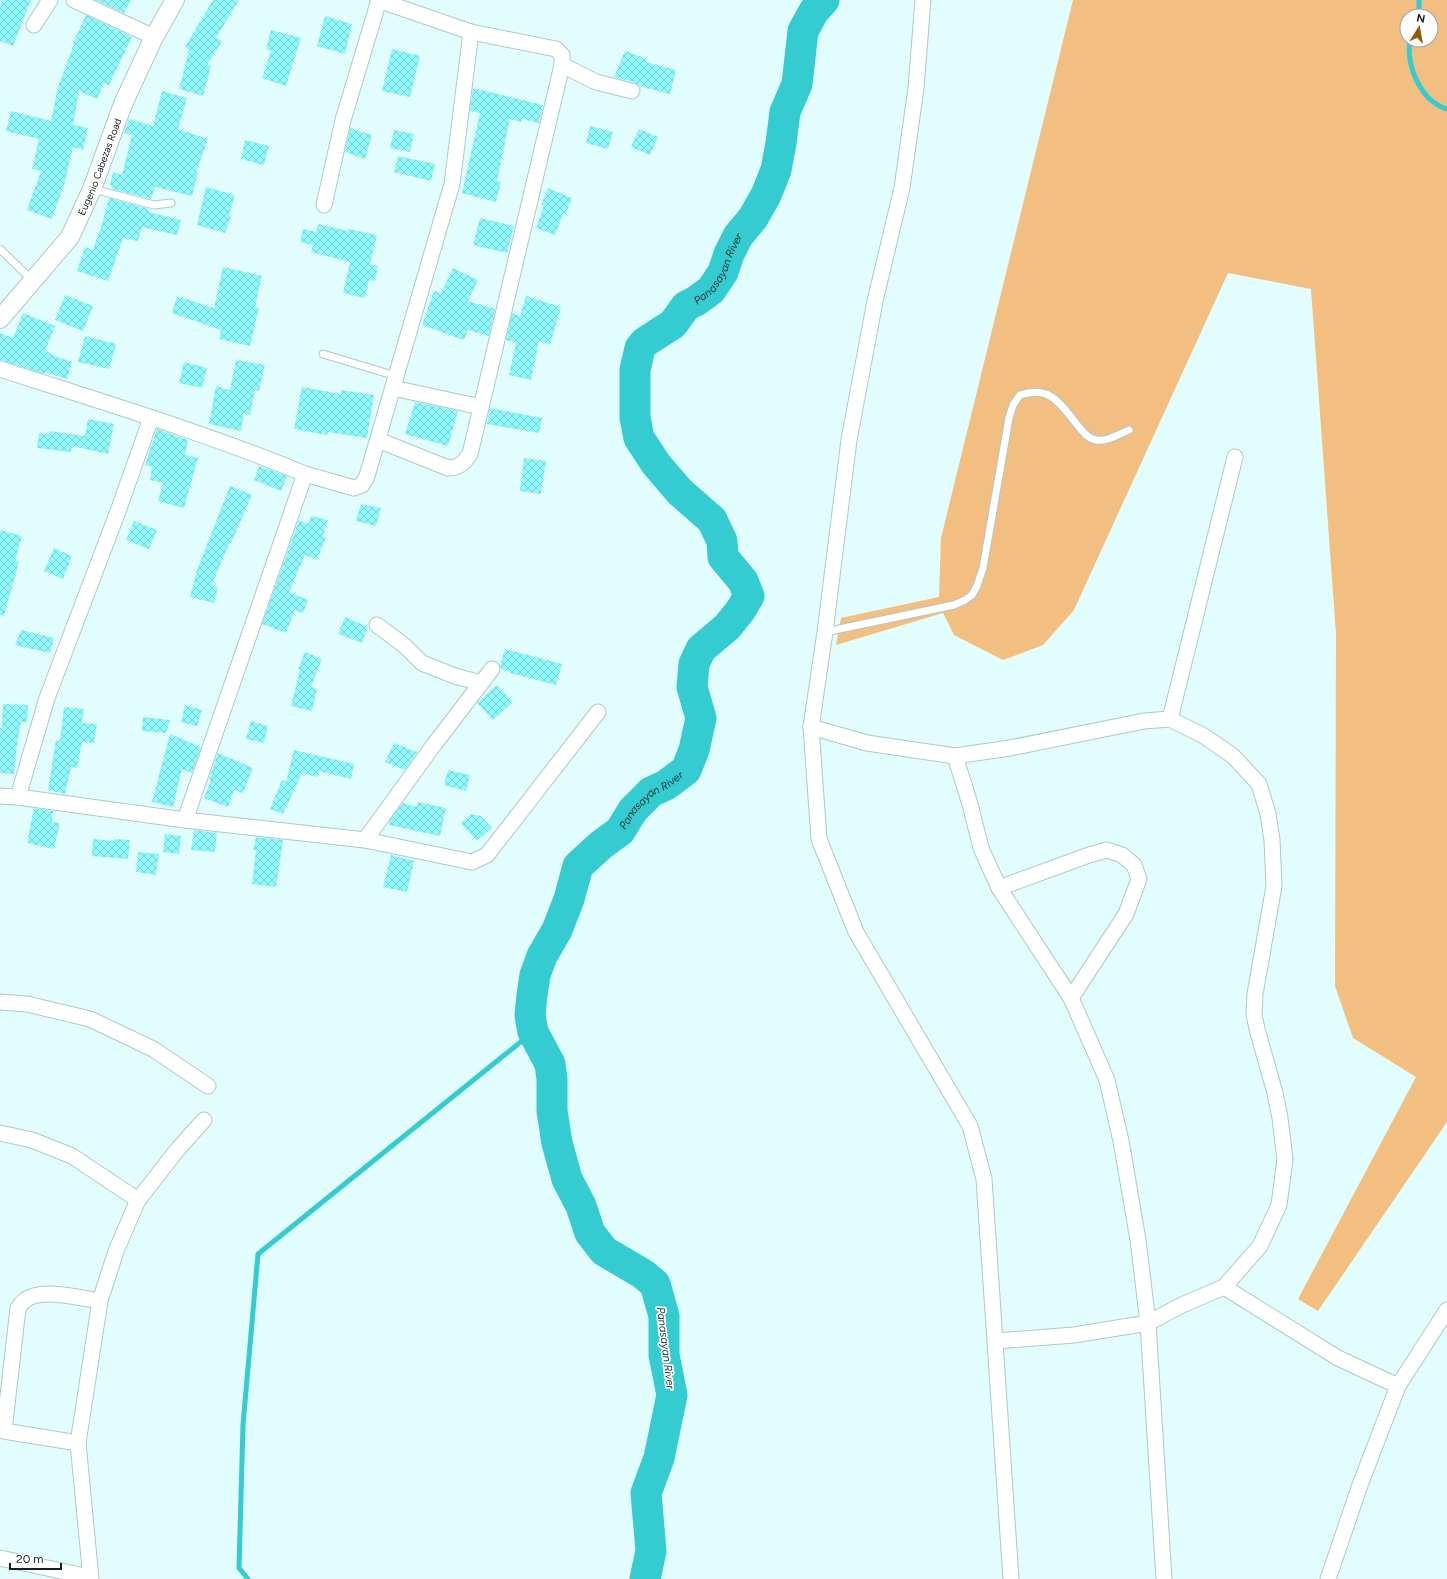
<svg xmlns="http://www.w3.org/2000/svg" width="1447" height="1579" viewBox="0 0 1447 1579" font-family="Figtree,sans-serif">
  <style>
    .green { fill: #f2bf80; fill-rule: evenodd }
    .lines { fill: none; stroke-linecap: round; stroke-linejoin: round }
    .stream { stroke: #35ccd1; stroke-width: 5 }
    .river { stroke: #35ccd1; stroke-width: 31 }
    .building { fill: url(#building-cross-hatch) }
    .service-casing { stroke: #adc8c9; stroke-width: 9 }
    .minor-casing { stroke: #adc8c9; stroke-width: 17 }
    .tertiary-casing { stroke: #adc8c9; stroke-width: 20 }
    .service { stroke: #fff; stroke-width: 7 }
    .minor { stroke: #fff; stroke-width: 15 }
    .tertiary { stroke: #fff; stroke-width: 18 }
    .labels { text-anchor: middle; stroke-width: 3.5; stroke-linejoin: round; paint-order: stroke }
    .street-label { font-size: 10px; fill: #141f1f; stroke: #fff }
    .water-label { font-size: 11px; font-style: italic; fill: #1e3737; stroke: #fff }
  </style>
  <defs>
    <pattern id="building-cross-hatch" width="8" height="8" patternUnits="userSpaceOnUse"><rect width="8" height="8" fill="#8ff6fa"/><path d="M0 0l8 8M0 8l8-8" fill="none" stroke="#7ad2d6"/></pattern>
  </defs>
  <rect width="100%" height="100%" fill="#e1fdfe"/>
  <path class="green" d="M 1073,0 L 1447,0 L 1447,1122 L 1318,1311 L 1298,1299 L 1416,1077 L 1353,1038 L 1335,986 L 1336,634 L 1311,289 L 1228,273 L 1074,610 L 1043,645 L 1003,660 L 954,635 L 943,613 L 836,645 L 841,618 L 939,597 L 941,538 ZM 1407,16 L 1431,16 L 1431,40 L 1407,40 Z"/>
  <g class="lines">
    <g class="stream">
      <polyline points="1417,16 1419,11 1419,0"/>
      <path d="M 1410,40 C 1406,65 1420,101 1447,109"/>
      <polyline points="248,1579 239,1568 243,1425 258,1254 533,1032"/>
    </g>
    <path class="river" id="s1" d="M 645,1579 L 651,1551 L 646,1493 L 659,1458 L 672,1395 L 664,1355 L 664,1316 L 655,1284 L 643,1274 L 604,1251 L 590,1233 L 581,1206 L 567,1179 L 557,1143 L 552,1111 L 552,1079 L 550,1064 L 533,1032 L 530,1015 L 532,995 L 535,975 L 542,956 L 557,930 L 569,899 L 578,866 L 601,845 L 620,831 L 633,810 L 651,792 L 666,785 L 686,770 L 694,750 L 701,718 L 692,687 L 694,664 L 701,649 L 727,627 L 740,611 L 749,596 L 743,581 L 723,557 L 722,541 L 712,520 L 680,492 L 656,464 L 639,438 L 635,418 L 635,370 L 640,348 L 645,342 L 673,324 L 686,306 L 696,301 L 711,290 L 723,272 L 729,254 L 738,236 L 753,218 L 766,195 L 776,170 L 781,143 L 785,112 L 797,84 L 803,31 L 814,11 L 824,0"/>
  </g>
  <g class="building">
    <polygon points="2,0 31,0 13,46 0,41 0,7"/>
    <polygon points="95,0 131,0 124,13"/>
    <polygon points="213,0 239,0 216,38 222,41 207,65 211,66 203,96 179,89 189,50 185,47"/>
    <polygon points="86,15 132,37 109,85 104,83 97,99 79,91 73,125 88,128 83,150 73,147 65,182 52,219 27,210 41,171 32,169 39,139 6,131 11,111 51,121 58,87 74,44 73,43"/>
    <polygon points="325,16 352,24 345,54 317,46"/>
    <polygon points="271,30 301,38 286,86 262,78 271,51 266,49"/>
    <polygon points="392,49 420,56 410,97 382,91"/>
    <polygon points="625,51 647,59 646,62 676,70 670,94 639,86 634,82 614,77"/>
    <polygon points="473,88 543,105 539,123 522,119 521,122 510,119 497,181 501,182 496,202 462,193 480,113 470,111"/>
    <polygon points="162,91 187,98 178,129 208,139 196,173 198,173 192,196 155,187 151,199 112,189 112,186 110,185 113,172 122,175 132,135 124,133 129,119 153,126"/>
    <polygon points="590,126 613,132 608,149 586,143"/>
    <polygon points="350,128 372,135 365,159 345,152"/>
    <polygon points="639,129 658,137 650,155 631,147"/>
    <polygon points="394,130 414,134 410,152 390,148"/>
    <polygon points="245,140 269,146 264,165 241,159"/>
    <polygon points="398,156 435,164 431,181 394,172"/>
    <polygon points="206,187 235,195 229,215 231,216 225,233 197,225"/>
    <polygon points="548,188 572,198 566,214 563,214 555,235 536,228 544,206 541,205"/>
    <polygon points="109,198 149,209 148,212 181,220 177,235 142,227 138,241 123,238 108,281 77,271 85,247 93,250 99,231 100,231"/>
    <polygon points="480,218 514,226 507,253 473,245"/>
    <polygon points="318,224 348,231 349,229 377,235 370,264 378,266 375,281 369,280 365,298 343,293 350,262 311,252 313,245 300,242 303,229 316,232"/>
    <polygon points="223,267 262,276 255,307 259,308 250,346 219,339 221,330 172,313 177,296 214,308"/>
    <polygon points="453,268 478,280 468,301 495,309 489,336 468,330 464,340 422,325 434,291 441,293"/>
    <polygon points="65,295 93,306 83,331 55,320"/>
    <polygon points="526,296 561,307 550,345 539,341 531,380 509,375 516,343 506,340 512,313 520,316"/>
    <polygon points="23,313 55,326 45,351 52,354 52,355 72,362 67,379 45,372 44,374 0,360 0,333 13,338"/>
    <polygon points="85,336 116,344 109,369 78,362"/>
    <polygon points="236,360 265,365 259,391 255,390 250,415 244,413 241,431 209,424 216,386 230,390"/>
    <polygon points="184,362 207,368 202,388 179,383"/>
    <polygon points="302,387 341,394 341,390 374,395 367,438 328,432 327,435 294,429"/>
    <polygon points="415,402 458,411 448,446 405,434"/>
    <polygon points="490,408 542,418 539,433 487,424"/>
    <polygon points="88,419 114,424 108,454 72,446 71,452 37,448 39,433 50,434 50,431 85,436"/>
    <polygon points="157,429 188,440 185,455 198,458 184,508 158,501 163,483 150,480 152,467 145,465"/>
    <polygon points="524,458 546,461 541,494 520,491"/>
    <polygon points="259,466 287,476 281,491 254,480"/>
    <polygon points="230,486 252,495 231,543 230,543 225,553 212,585 218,587 214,603 190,597 197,570"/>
    <polygon points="361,504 381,508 376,526 356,521"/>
    <polygon points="311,516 328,520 323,536 326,537 317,560 305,555 289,592 308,600 303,613 295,610 286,633 262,624 299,520 309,524"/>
    <polygon points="134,521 157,530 149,549 126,540"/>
    <polygon points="0,530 22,536 15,561 19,562 4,616 0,615"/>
    <polygon points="54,548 72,556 63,579 44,571"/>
    <polygon points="345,617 368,627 362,643 338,634"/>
    <polygon points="21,630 54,638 50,653 15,645"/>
    <polygon points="505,649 562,664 556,685 510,673 511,672 501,669 500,666"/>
    <polygon points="305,652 322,659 311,687 317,689 312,711 291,706 300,670 298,669"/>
    <polygon points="497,685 513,702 493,720 477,703"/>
    <polygon points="3,704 28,705 27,722 21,722 17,745 14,774 0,773 0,728 2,728"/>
    <polygon points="185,705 202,710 197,726 181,722"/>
    <polygon points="64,707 84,709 82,723 97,724 94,743 82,742 77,768 71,767 65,794 48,790 56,740 60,741"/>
    <polygon points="143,717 170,720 166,733 142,731"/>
    <polygon points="251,721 268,726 264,743 246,739"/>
    <polygon points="170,734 201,747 192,773 182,769 173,807 152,802"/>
    <polygon points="394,743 417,752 405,770 385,762"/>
    <polygon points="294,750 354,764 351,779 319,771 318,777 302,773 283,814 270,809 282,780 286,782"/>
    <polygon points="218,753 253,768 243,793 234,790 228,807 204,798 211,780 209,779"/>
    <polygon points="448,770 470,775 466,791 444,785"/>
    <polygon points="418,802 446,808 440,836 389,825 390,820 403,803 417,807"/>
    <polygon points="34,808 53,811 52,822 60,823 54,849 27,843"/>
    <polygon points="471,814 481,816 492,828 477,841 461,823"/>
    <polygon points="194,830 217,833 215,852 191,850"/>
    <polygon points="165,834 181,836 179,854 163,852"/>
    <polygon points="256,837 283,840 276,887 252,884 256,850 253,850"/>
    <polygon points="93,839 114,841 114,839 130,840 128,859 92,856"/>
    <polygon points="138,852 159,854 156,875 136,872"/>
    <polygon points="391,855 414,861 407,892 383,887"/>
  </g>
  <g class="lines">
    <g class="service-casing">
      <g id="service">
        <polyline points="93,189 154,205 171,203"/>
        <polyline points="0,249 33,281"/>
        <polyline points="323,354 396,376"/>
        <path d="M 825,632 L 954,605 L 965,600 L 972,595 L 977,586 L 983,568 L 1009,418 L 1013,405 L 1020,395 C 1052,384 1062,407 1079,427 C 1084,433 1089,439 1096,440 C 1107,442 1119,434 1129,430"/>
      </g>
    </g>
    <g class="minor-casing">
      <g id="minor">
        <polyline points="74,0 154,37"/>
        <polyline points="923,0 916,88 902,188 875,301 849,440 825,632 811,727 819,839 856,932 970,1126 984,1179 1011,1579"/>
        <polyline points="34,25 50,0"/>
        <polyline points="562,65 596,82 632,91"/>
        <polyline points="324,205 343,120 379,0"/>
        <path d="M 0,369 C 102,402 206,433 305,474"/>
        <polyline points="393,388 481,407"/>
        <path d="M 378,440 L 448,468 C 459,468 464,463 470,454 L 562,65 L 562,55 L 556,49 L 471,32"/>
        <polyline points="377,625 405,646 422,663 455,676 481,683"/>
        <polyline points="1170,719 1235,457"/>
        <polyline points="811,727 867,743 955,756 1010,748 1144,721 1170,719 1204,736 1233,756 1259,784 1268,814 1272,840 1274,886 1255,994 1254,1014 1257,1029 1275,1093 1280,1118 1285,1159 1279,1205 1260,1246 1224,1287 1182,1305 1148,1323 1074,1335 996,1341"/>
        <polyline points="955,756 970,804 981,848 999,888 1071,998 1107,1080 1121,1141 1138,1240 1148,1323 1164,1579"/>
        <polyline points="0,796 18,797 185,820 365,840 472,862 487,855 598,712"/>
        <polyline points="18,797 47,698 117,514 151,418"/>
        <polyline points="185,820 305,474 354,488 362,485 367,476 452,184 471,32 378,0"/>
        <polyline points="365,840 433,746 492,669"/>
        <polyline points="999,888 1089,855 1107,850 1122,855 1134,865 1139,879 1126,914 1071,998"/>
        <polyline points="0,1002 27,1004 90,1019 153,1049 208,1086"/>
        <polyline points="0,1133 32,1140 72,1156 138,1200"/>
        <polyline points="1224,1287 1338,1358 1398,1386"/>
        <path d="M 78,1443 L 4,1431 L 18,1308 C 20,1306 22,1302 24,1301 C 40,1287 81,1298 100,1301"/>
        <polyline points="0,1558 90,1577"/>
        <polyline points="91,1579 78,1443 100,1301 116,1251 138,1200 178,1149 204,1120"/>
        <polyline points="1328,1579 1360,1485 1398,1386 1447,1310"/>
      </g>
    </g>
    <g class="tertiary-casing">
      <g id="tertiary">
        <path id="s2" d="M 0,319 L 70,237 L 92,189 L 123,104 L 154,37 L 175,0"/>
      </g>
    </g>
    <use href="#service" class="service"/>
    <use href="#minor" class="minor"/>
    <use href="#tertiary" class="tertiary"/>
  </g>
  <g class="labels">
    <g class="street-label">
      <text dy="4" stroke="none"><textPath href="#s2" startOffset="184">Eugenio Cabezas Road</textPath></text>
    </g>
    <g class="water-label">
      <text dy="4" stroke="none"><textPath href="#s1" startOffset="1520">Panasayan River</textPath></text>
      <text dy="4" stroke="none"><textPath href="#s1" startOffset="872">Panasayan River</textPath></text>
      <text transform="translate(666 1348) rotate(83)" y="4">Panasayan River</text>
    </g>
  </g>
  <g transform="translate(1419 28) rotate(11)"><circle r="19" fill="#ffffff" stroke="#a1a5a5"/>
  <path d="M0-3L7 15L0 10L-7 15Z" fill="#8e5b09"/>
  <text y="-6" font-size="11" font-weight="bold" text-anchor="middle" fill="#141f1f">N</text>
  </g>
  <path d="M10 1563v6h51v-6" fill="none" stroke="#141f1f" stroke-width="2"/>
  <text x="16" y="1563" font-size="12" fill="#141f1f" stroke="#ffffff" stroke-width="3" paint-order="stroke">20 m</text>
</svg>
